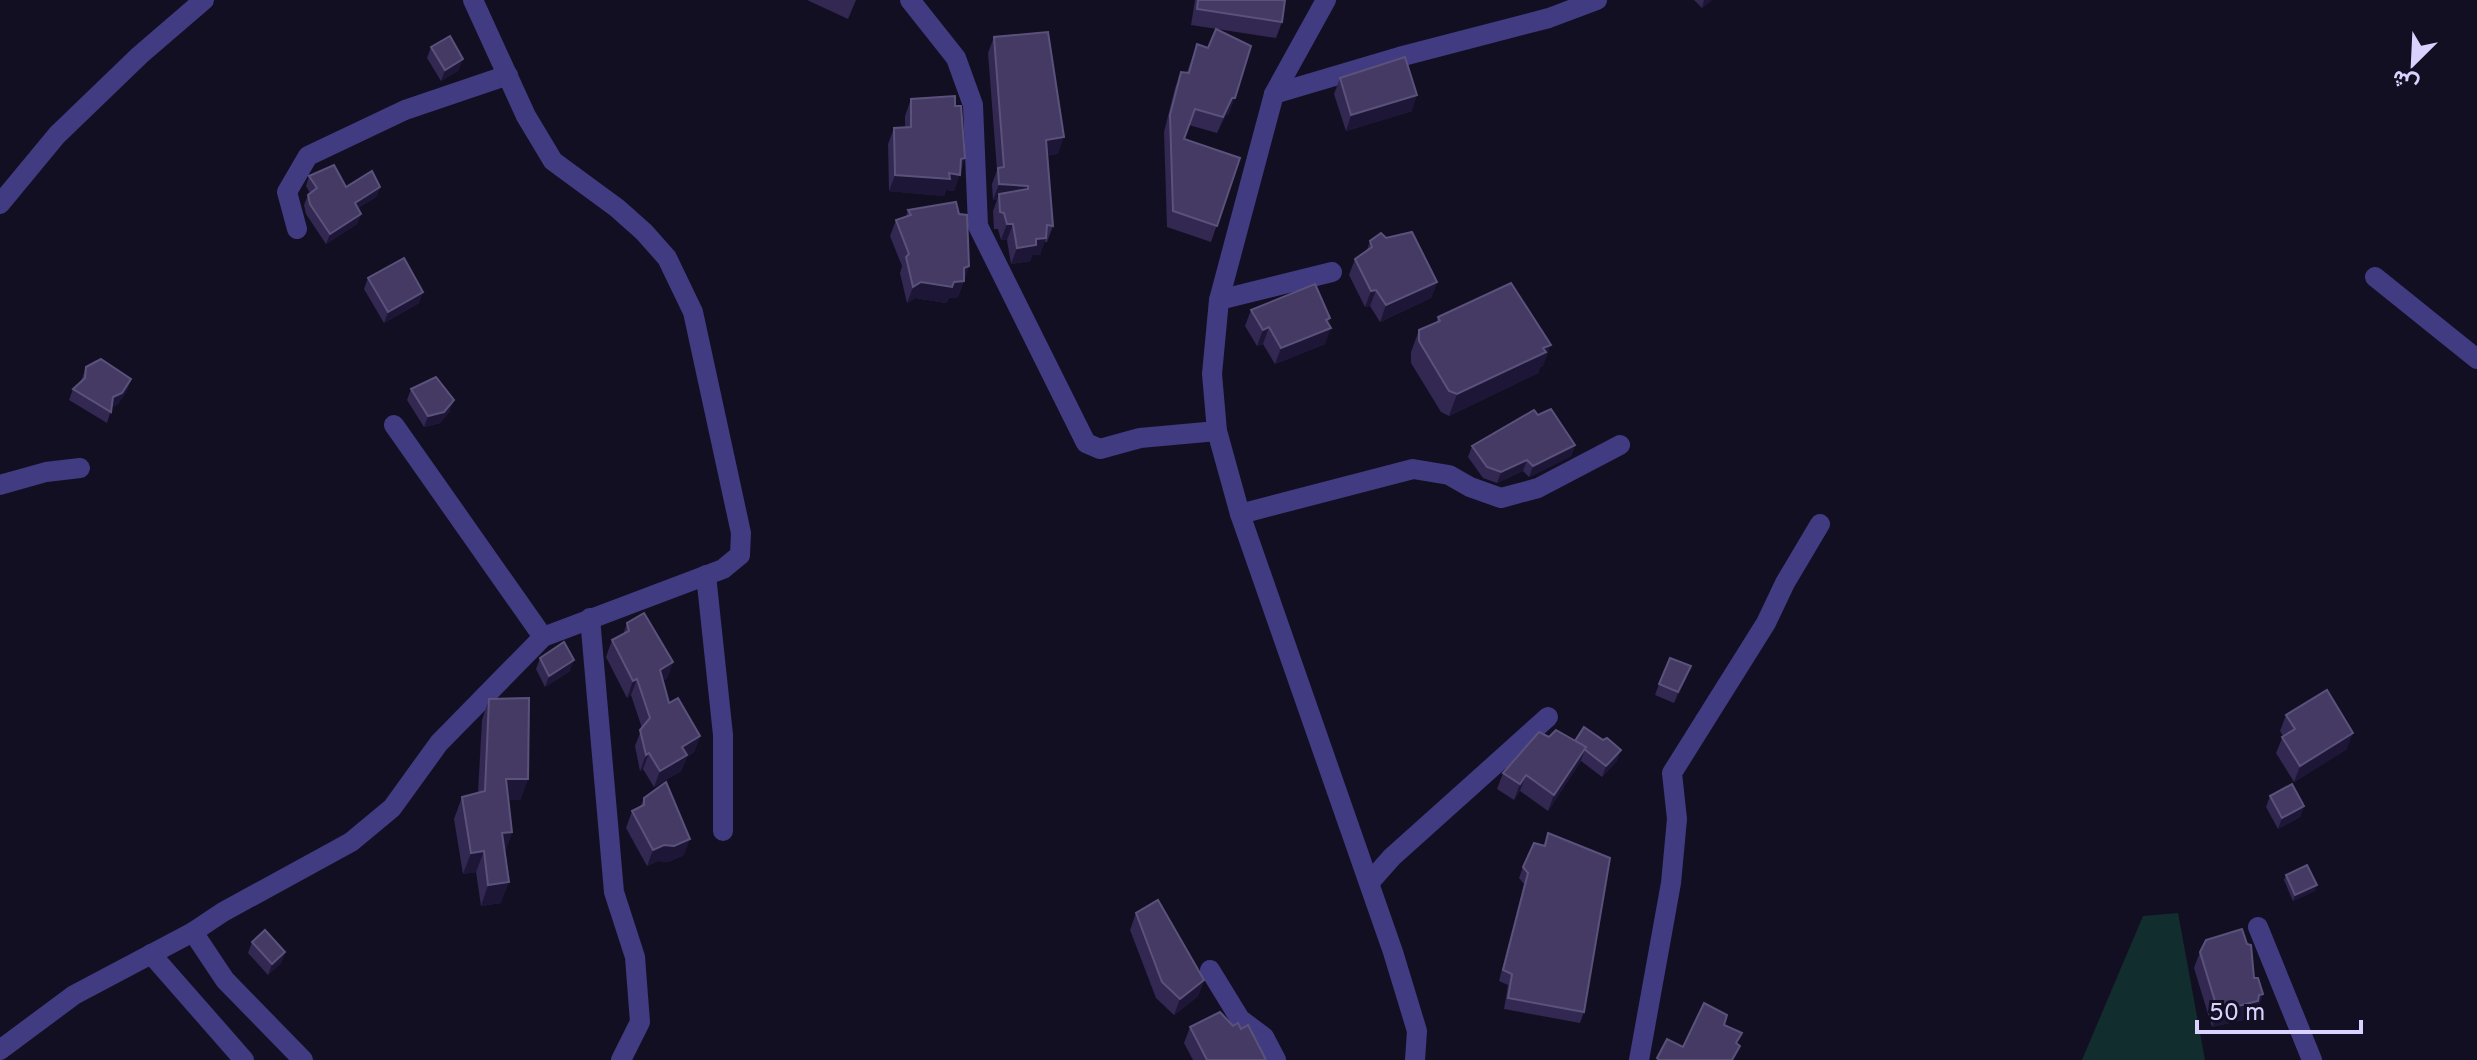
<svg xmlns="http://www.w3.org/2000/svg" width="2477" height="1060" viewBox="0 0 2477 1060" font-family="Overpass,Vazirmatn,sans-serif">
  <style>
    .green { fill: #122d2d }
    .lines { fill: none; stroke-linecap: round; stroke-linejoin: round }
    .minor { stroke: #413b81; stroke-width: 20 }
    .wall { fill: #322851 }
    .shaded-wall { fill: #1e1637 }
    .building { fill: #443a64; stroke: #5b527c; stroke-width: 2 }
  </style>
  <rect width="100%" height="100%" fill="#130f23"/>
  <polygon class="green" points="2178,913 2205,1060 2082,1060 2143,916"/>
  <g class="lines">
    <g class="minor">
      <polyline points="910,0 956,58 973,105 978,226 1086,443 1100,449 1140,438 1217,431"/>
      <polyline points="1326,0 1274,94 1219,300 1212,374 1217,431 1240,514 1393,952 1417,1031 1415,1060"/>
      <polyline points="1274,94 1399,57 1549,18 1597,0"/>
      <polyline points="0,204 57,135 140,55 204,0"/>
      <polyline points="297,229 287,192 308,156 405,110 508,75"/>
      <polyline points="2375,277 2477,359"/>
      <polyline points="1219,300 1332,272"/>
      <polyline points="394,425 543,637"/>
      <polyline points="0,485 46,472 80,468"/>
      <polyline points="1240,514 1413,469 1449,475 1470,487 1501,498 1538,488 1620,445"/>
      <polyline points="706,575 723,735 723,831"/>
      <polyline points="590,618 614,892 635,957 640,1022 621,1060"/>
      <polyline points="1369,883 1392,857 1548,717"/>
      <polyline points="2258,927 2312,1060"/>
      <polyline points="193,932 225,980 303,1060"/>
      <polyline points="151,954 244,1060"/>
      <polyline points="1210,970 1240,1019 1264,1037 1276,1060"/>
      <polyline points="0,1050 74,995 193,932 223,912 351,842 392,808 439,743 543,637 723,569 740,555 741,533 693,312 667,258 644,232 617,208 553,161 526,116 473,0"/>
      <polyline points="1639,1060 1671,883 1677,819 1672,773 1766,623 1785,583 1820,524"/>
    </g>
  </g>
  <g class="wall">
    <polygon points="807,0 856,0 848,19"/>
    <polygon points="1195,0 1285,0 1282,22 1276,38 1191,25"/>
    <polygon points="1694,0 1712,0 1702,8"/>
    <polygon points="994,37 1058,154 1047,155 1053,226 1047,242 1044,242 1040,255 1032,255 1030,261 1011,264 1007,240 1001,240 998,229 994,229 993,211 997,200 993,200 992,184 997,170 988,53"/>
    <polygon points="1197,44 1229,114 1226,115 1217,133 1189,125 1184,139 1240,158 1211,242 1167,227 1164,132 1175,88 1181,72 1187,72"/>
    <polygon points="431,47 459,70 441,81 427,58"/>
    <polygon points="1340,78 1412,111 1346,131 1334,94"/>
    <polygon points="911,99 955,106 965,158 954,191 946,190 944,196 889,191 888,144 894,128 905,127 905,116"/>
    <polygon points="309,176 346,187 380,187 376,197 358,208 361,214 357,224 326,244 306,214 304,205 308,195 310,193 306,186"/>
    <polygon points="908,210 969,266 958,297 949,298 946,303 915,298 907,303 900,273 902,266 890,236 896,220 906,216"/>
    <polygon points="1370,241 1437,282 1431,298 1380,322 1370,306 1365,307 1349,275 1355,259 1367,250"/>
    <polygon points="368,278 419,303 384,323 364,289"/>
    <polygon points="1251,310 1330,318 1325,344 1275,364 1263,344 1257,346 1245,326"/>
    <polygon points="1438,317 1543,366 1540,367 1538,373 1449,416 1441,412 1411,363 1411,352 1419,330 1436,323"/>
    <polygon points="86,367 131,379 127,390 118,404 112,407 107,423 69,400 73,389 81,381"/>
    <polygon points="411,389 450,411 440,423 424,427 407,400"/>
    <polygon points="1538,415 1575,445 1571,456 1529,477 1523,471 1497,483 1483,478 1468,457 1472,446"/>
    <polygon points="627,623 673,662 667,678 663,681 669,703 700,736 694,752 687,757 681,771 654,787 643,769 640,771 635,746 642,728 631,695 627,698 606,657 612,640 623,635"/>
    <polygon points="540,658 570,671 545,687 536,669"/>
    <polygon points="1687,677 1674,703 1655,695 1659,684"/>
    <polygon points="489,699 528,779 520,800 508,800 512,832 505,852 501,903 481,906 476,872 463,874 454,819 462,797 478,793 482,720"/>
    <polygon points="2286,715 2347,749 2294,782 2276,753 2283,736 2280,731"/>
    <polygon points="1549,737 1575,741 1617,761 1602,777 1581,761 1548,811 1520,791 1514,800 1497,789 1503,773"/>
    <polygon points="2270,796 2304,806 2300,817 2278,829 2266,807"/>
    <polygon points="644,798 684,855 668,862 658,861 647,866 626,828 632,811 640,807"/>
    <polygon points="1548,833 1584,1012 1580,1023 1504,1009 1508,985 1499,981 1524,884 1519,878 1523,867 1543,846"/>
    <polygon points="2286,875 2315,891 2293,901 2284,880"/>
    <polygon points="1136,913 1204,980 1198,996 1174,1015 1156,998 1130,930"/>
    <polygon points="252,942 285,952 281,963 268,975 248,953"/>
    <polygon points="2200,952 2254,978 2263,994 2257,1010 2255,1011 2252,1018 2212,1027 2194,968"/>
    <polygon points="1233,1026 1241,1029 1266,1060 1193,1060 1184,1043 1190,1027"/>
  </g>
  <g class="shaded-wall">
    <polygon points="1704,0 1712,0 1702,8"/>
    <polygon points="463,59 459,70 441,81 445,70"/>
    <polygon points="1417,95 1412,111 1346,131 1351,115"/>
    <polygon points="1232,98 1235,98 1229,114 1226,115 1217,133"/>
    <polygon points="1064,137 1058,154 1040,157 1046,140"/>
    <polygon points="965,158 954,191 946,190 944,196 889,191 895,175 949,173 961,159"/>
    <polygon points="999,184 1028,186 1022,202 999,194 997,200 993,200"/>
    <polygon points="380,187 376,197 351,213 355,203"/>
    <polygon points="361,214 357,224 326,244 330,234"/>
    <polygon points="1007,224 1013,224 1007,240 1001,240"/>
    <polygon points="1046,238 1040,255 1032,255 1030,261 1011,264 1017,248 1036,239"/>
    <polygon points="969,266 958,297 949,298 946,303 915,298 907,303 913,287 921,282"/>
    <polygon points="1437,282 1431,298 1380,322 1386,305"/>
    <polygon points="1376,290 1370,306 1365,307 1371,291"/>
    <polygon points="423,292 419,303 384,323 388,312"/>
    <polygon points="1330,318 1326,330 1331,328 1325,344 1275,364 1281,348"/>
    <polygon points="1269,327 1263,344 1257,346 1263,330"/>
    <polygon points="1551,345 1543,366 1540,367 1538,373 1449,416 1457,394"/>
    <polygon points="131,379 127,390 118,404 109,408 113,397"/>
    <polygon points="454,400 450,411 440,423 424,427 428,416"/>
    <polygon points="1575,445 1571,456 1529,477 1533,466"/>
    <polygon points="1527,460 1523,471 1497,483 1501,472"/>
    <polygon points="574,660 570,671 545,687 549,676"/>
    <polygon points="673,662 667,678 654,687 660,670"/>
    <polygon points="1691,666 1687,677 1674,703 1678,692"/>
    <polygon points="637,679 631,695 627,698 633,681"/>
    <polygon points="2353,733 2347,749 2294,782 2300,766"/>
    <polygon points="700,736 694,752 687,757 681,771 654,787 660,771 682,747"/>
    <polygon points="1586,747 1580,763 1548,811 1554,795"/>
    <polygon points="1621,750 1617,761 1602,777 1606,766"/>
    <polygon points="649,753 643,769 640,771 646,755"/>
    <polygon points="1526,775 1520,791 1514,800 1520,784"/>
    <polygon points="506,779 528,779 520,800 498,800"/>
    <polygon points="2304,806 2300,817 2278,829 2282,818"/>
    <polygon points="512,832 505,853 502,833"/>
    <polygon points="690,839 684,855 668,862 658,861 647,866 653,850 664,845"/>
    <polygon points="484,851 476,872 463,874 471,853"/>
    <polygon points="509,882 501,903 481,906 488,885"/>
    <polygon points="2317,885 2315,891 2293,901 2295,895"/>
    <polygon points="285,952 281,963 268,975 272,964"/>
    <polygon points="1204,980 1198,996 1174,1015 1180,999"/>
    <polygon points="2263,994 2257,1010 2255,1011 2252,1018 2212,1027 2218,1011"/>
  </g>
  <g class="building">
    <polygon points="1198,0 1285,0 1282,22 1197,9"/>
    <polygon points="1216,29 1251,46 1235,98 1232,98 1223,117 1195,109 1184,139 1240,158 1217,226 1173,211 1170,115 1181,72 1189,73 1197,44 1208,48"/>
    <polygon points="1048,32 1064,137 1046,140 1053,226 1047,225 1046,238 1036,239 1036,245 1017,248 1013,224 1007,224 1004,213 1000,212 999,194 1028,189 1028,186 999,184 998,168 1004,167 994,37"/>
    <polygon points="450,36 463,59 445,70 431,47"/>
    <polygon points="1405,57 1417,95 1351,115 1340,78"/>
    <polygon points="955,96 955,106 961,106 965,158 961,159 960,175 949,173 950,179 895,175 894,128 911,127 911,99"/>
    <polygon points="334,165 346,187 372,171 380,187 355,203 361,214 330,234 310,204 308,195 317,188 309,176"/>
    <polygon points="956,202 959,214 967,215 969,266 964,268 964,281 954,282 952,287 921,282 913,287 906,257 909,254 896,220 911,215 908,210"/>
    <polygon points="1412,232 1437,282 1386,305 1376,290 1371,291 1355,259 1372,247 1370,241 1381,233 1386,238"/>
    <polygon points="404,258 423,292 388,312 368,278"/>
    <polygon points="1511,283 1551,345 1543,348 1546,352 1457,394 1449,391 1419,341 1419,330 1440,321 1438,317"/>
    <polygon points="1315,284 1330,318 1326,320 1331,328 1281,348 1269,327 1263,330 1251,310"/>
    <polygon points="101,359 131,379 122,393 113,397 111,412 73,389 85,378 86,367"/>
    <polygon points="436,377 454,400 444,412 428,416 411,389"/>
    <polygon points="1551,409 1575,445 1533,466 1527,460 1501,472 1487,467 1472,446 1534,410 1538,415"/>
    <polygon points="644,613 673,662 660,670 669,703 678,698 700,736 682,747 687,755 660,771 649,753 646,755 640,730 650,718 637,679 633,681 612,640 629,631 627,623"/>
    <polygon points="564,642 574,660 549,676 540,658"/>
    <polygon points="1670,658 1691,666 1678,692 1659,684"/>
    <polygon points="2327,690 2353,733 2300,766 2282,737 2295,729 2286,715"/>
    <polygon points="529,698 528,779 506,779 512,832 502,833 509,882 488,885 484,851 471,853 462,797 485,791 489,699"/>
    <polygon points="1584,727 1603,740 1607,738 1621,750 1606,766 1584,749 1586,747 1575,741"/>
    <polygon points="1556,730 1586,747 1554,795 1526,775 1520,784 1503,773 1539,732 1549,737"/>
    <polygon points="666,782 690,839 674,846 664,845 653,850 632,811 644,805 644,798"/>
    <polygon points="2292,784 2304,806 2282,818 2270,796"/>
    <polygon points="1548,833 1610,858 1584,1012 1508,998 1512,974 1503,970 1528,873 1523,867 1534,843 1545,846"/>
    <polygon points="2307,865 2317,885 2295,895 2286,875"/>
    <polygon points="1158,900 1204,980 1180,999 1162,982 1136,913"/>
    <polygon points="2242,929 2247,944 2251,945 2254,978 2258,978 2263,994 2259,995 2258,1001 2218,1011 2200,952 2206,940"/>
    <polygon points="265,930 285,952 272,964 252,942"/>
    <polygon points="1704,1003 1727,1015 1724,1025 1742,1033 1736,1043 1740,1046 1732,1060 1659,1060 1657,1058 1667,1039 1683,1047"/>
    <polygon points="1220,1012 1233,1026 1238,1023 1241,1029 1248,1025 1266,1060 1207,1060 1190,1027"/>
  </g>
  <g transform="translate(2413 64) rotate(204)" stroke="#130f23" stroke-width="6" paint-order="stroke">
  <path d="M0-6L14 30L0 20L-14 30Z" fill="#d9d2fe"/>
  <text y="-12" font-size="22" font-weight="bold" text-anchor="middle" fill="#d9d2fe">ش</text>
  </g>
  <path d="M2197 1020v12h164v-12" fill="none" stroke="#d9d2fe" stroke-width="4"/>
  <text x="2209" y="1020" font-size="24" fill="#d9d2fe" stroke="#130f23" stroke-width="6" paint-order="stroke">50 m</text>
</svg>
